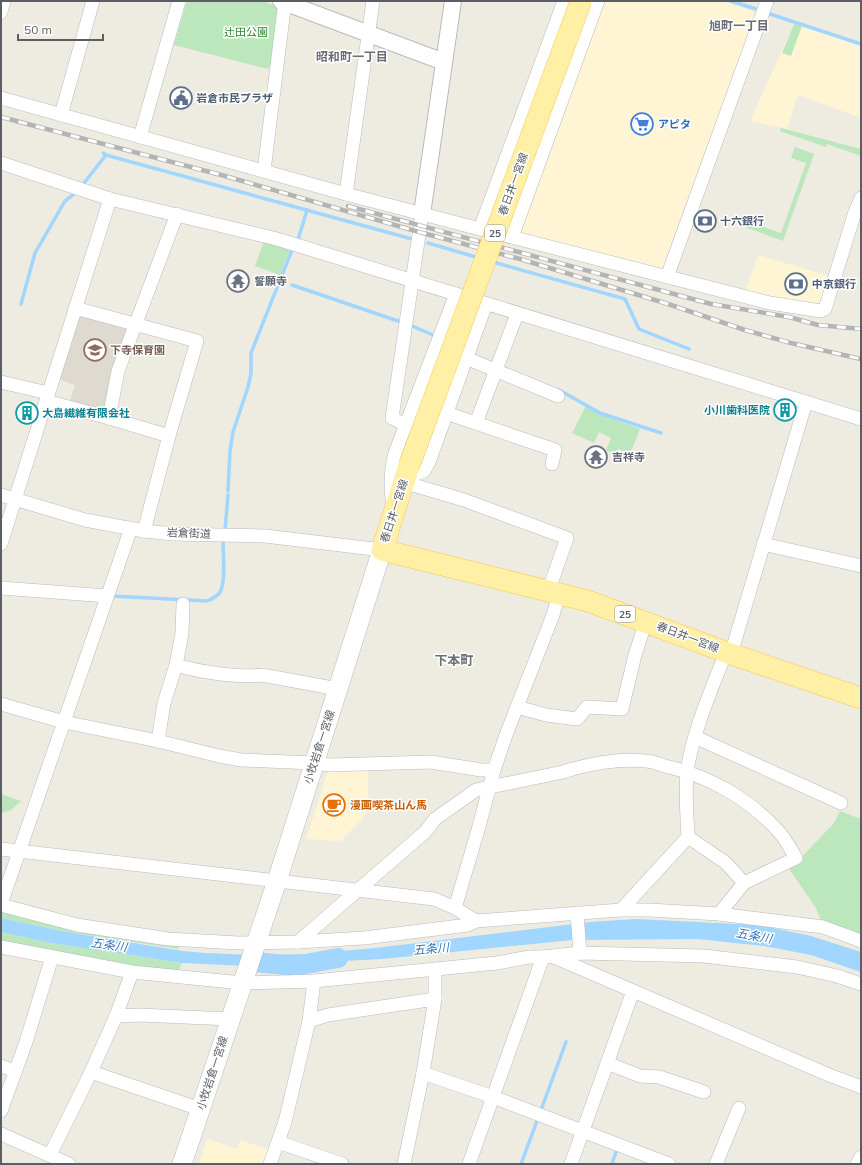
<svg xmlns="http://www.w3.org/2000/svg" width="862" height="1165" viewBox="0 0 862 1165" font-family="Mulish,'Noto Sans JP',sans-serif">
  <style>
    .commercial { fill: #fff5d5 }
    .education { fill: #dedad0 }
    .green { fill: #bce7bc }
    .water { fill: #a0d6ff }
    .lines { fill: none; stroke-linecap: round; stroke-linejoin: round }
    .stream { stroke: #a0d6ff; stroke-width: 3.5 }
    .river { stroke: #a0d6ff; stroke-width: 20 }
    .minor-casing { stroke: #b7babf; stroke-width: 14 }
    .tertiary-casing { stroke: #b7babf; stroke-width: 18 }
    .secondary-casing { stroke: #b7bbc1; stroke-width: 20 }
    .primary-casing { stroke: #f9c84f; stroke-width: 22 }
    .minor { stroke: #fff; stroke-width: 13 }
    .tertiary { stroke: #fff; stroke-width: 16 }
    .secondary { stroke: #fff; stroke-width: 19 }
    .primary { stroke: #fff0a5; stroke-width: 21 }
    .rail-casing { stroke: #b3b4b4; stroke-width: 4.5 }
    .rail { stroke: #fff; stroke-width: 3; stroke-dasharray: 9; stroke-linecap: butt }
    .primary-bridge-casing { stroke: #f9c84f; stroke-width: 22; stroke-linecap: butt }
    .primary-bridge { stroke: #fff0a5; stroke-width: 21 }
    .labels { text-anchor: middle; stroke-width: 3; stroke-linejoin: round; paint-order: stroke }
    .shield { fill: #fff; stroke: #8c8e92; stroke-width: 1 }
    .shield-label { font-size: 10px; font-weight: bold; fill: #5a5e63 }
    .park-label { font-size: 11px; fill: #2f8532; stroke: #fff }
    .service-label { font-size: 11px; font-weight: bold; fill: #4e5e75; stroke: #fff; text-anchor: start }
    .shop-label { font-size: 11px; font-weight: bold; fill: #366cbe; stroke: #fff; text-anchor: start }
    .street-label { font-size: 11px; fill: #5a5e63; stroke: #fff }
    .worship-label { font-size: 11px; font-weight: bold; fill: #5b616d; stroke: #fff; text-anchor: start }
    .education-label { font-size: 11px; font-weight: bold; fill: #785e54; stroke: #fff; text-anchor: start }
    .culture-label { font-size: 11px; font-weight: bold; fill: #0d838f; stroke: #fff; text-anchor: end }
    .food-label { font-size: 11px; font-weight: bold; fill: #c56008; stroke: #fff; text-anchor: start }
    .neighbourhood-label { font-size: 12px; font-weight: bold; fill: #6b7075; stroke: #fff }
    .water-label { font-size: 12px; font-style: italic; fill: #3877b7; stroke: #fff }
    .quarter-label { font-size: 13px; font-weight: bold; fill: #6b7075; stroke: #fff }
  </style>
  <rect width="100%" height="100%" fill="#eeebe1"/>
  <g class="commercial">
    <polygon points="604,1 722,1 756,12 662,269 519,234"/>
    <polygon points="794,24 861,46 861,118 798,95 787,129 750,121"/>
    <polygon points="758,255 829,276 821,301 819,304 745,293"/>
    <polygon points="329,768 368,769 368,808 364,817 341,841 306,839"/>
    <polygon points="207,1139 237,1149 240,1140 270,1150 265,1164 199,1164"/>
  </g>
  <polygon class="education" points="78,316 128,327 107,409 103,413 69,403 75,385 59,379"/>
  <g class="green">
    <polygon points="187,1 263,1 277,7 281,13 272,64 268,69 174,45"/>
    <polygon points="794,24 802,26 791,56 782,53"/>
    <polygon points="781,128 861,149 861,156 827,144 826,147 780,131"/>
    <polygon points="795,147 814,154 783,241 742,226 744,220 781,233 806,163 791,158"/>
    <polygon points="264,241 290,249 280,275 255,266"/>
    <polygon points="586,406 600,414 640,429 630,454 618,449 616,454 606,450 611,438 599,432 594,443 572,433"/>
    <polygon points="1,794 21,801 11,810 1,813"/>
    <polygon points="840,811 861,819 861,937 822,923 816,908 787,866 797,862 834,823"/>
    <polygon points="1,910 179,944 178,949 62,931 1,918"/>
    <polygon points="1,932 51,943 182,963 178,972 129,966 1,942"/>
  </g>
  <polygon class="water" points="1,918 62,931 182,951 206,953 252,955 308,954 375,948 590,922 636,919 758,925 811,936 861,952 861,972 811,955 764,946 697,939 572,940 382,959 248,966 182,963 150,958 51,943 1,932"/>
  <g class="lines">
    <g class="stream">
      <polyline points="731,1 756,9"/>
      <polyline points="770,14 861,44"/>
      <polyline points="106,155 412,239"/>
      <polyline points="84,183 106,155 103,153"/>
      <polyline points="298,240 307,210"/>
      <polyline points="428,243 479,258"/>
      <polyline points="493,262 625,299 639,329 689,349"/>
      <polyline points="292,285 401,322"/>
      <polyline points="21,304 35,253 65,201 74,194"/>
      <polyline points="410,325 433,335"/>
      <polyline points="559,390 600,413 661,433"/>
      <polyline points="228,491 230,451 233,432 248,387 251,374 251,353 292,250"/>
      <polyline points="225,530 228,495"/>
      <path d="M 112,596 L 207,601 C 212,599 217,597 220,592 C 226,583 223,553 223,541"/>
      <polyline points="541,1110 566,1042"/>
      <polyline points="521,1164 537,1121"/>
      <polyline points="612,1164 617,1149"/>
    </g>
    <polyline class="river" points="255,962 295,966 338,958"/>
    <g class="minor-casing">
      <g id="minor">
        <polyline points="1,12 4,1"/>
        <polyline points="1,98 346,194 480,229 770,303 821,311 825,309 855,212 861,198"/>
        <polyline points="61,115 93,1"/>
        <polyline points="140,137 179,1"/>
        <polyline points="1,163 110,199 277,239 861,419"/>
        <polyline points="264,171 285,1"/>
        <polyline points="346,194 373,1"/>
        <polyline points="480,229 564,1"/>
        <polyline points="512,237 598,1"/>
        <polyline points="667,277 767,1"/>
        <polyline points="75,308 197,341 169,436 144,531"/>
        <polyline points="466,358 558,396"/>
        <polyline points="1,382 48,393"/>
        <polyline points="46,401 109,418 118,371 177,214"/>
        <polyline points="446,413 555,450 552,464"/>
        <polyline points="109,418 169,436"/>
        <polyline points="407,423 400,422 392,418 422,214"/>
        <polyline points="476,423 517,314"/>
        <polyline points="404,478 424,471 429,462 486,304"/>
        <polyline points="403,482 464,500 567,538 548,592"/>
        <polyline points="1,495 85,520 144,531 173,534 265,536 382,550"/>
        <path d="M 393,506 C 390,488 390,471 395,453 L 456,294"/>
        <polyline points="1,544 110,199"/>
        <polyline points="763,544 861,566"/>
        <polyline points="1,588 107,596"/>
        <polyline points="731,654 806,402"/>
        <path d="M 176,665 C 199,672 239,678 262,675 L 338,689"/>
        <polyline points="1,704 64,722 158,741 219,756 241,760 314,763 330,765 431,762 481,770 494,770"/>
        <polyline points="517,707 546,715 577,719 587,707 622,709 635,655 646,621"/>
        <polyline points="695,737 841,803"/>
        <polyline points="158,741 164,703 176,665 182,633 183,604"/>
        <polyline points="688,837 726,863 744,883"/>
        <polyline points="1,849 434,899 455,908 476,921 621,910 649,910 719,914 823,927 861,941"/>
        <polyline points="1,904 131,528"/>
        <polyline points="1,905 77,925 168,939 238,943 298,942 364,938 468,925 476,921"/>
        <polyline points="455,908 478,830 494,770 506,735 553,615 559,594"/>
        <path d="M 621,910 L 688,837 C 687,815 685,794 687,772 C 692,734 712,688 726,652"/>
        <polyline points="577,913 580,953"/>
        <path d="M 298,942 L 425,832 L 435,819 L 476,790 L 563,772 C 587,764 620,758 645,761 C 652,761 659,764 665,766 C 709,776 750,799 780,833 C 786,840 791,850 796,858 L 744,883 L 719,914"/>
        <polyline points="1,947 132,972 242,983 314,981 497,963 529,957 543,957 580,953 704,956 797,967 837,976 861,984"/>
        <polyline points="554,957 829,1075 861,1087"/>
        <polyline points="435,999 435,969"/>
        <polyline points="116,1016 140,1015 230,1019"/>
        <polyline points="309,1021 328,1015 435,999 423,1073 493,1097 669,1164"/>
        <polyline points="607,1063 640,1076 659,1077 704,1092"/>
        <polyline points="1,1066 15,1071"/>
        <polyline points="91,1072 200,1109"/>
        <polyline points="1,1111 26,1042 52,957"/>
        <polyline points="1,1134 69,1164"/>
        <polyline points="278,1142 342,1164"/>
        <polyline points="50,1155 91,1072 116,1016 132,972"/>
        <polyline points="270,1164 285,1122 309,1021 314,981"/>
        <polyline points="404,1164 423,1073"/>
        <polyline points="469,1164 543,957"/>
        <polyline points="571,1164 633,991"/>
        <polyline points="716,1164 739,1108"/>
        <polyline points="857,1164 861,1157"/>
      </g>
    </g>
    <g class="tertiary-casing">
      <g id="tertiary">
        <polyline points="281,1 444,62"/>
        <polyline points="422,214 453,1"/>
      </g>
    </g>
    <g class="secondary-casing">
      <polyline id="secondary" points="182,1164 277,881 382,550"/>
    </g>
    <g class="primary-casing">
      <polyline id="primary" points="409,466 382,550 588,601 731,654 861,698"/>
    </g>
    <use href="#minor" class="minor"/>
    <use href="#tertiary" class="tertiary"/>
    <use href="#secondary" class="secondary"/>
    <use href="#primary" class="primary"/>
    <g class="rail-casing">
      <g id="rail">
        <polyline points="1,117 225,176 419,232 520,259 668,304 745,330 791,343 861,359"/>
        <polyline points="348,206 711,304 789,317 818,325 861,329"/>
      </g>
    </g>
    <use href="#rail" class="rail"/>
    <g class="primary-bridge-casing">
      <polyline id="primary-bridge" points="409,466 581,1"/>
    </g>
    <use href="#primary-bridge" class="primary-bridge"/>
  </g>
  <defs>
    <g id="civic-ring" transform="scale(1.15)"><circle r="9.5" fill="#fff" stroke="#5c6f8a" stroke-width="1.5"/><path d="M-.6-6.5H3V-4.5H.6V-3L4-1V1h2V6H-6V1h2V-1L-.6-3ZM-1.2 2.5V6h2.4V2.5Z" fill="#5c6f8a"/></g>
    <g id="supermarket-ring" transform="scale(1.15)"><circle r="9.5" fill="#fff" stroke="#3f7fe0" stroke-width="1.5"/><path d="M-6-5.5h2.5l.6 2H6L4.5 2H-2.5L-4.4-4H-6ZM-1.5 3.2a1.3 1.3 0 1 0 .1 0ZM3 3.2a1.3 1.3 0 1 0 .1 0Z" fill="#3f7fe0"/></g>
    <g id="bank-ring" transform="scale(1.15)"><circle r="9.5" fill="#fff" stroke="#5c6f8a" stroke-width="1.5"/><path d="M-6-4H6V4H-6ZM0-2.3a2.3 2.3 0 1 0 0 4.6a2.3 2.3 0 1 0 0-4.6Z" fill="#5c6f8a"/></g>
    <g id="temple-ring" transform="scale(1.15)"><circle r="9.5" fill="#fff" stroke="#6b7280" stroke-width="1.5"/><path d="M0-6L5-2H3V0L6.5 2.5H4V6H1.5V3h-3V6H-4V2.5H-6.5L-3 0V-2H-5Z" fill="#6b7280"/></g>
    <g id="school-ring" transform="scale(1.15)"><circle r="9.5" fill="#fff" stroke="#8d6e63" stroke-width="1.5"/><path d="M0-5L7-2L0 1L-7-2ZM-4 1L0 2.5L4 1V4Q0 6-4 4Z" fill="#8d6e63"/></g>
    <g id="building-ring" transform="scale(1.15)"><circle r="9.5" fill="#fff" stroke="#0f9aa8" stroke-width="1.5"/><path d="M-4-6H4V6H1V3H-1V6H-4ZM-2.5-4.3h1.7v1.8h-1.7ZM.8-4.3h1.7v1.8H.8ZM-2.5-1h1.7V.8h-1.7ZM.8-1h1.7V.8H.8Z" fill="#0f9aa8"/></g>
    <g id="cafe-ring" transform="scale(1.15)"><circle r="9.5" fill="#fff" stroke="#e8710a" stroke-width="1.5"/><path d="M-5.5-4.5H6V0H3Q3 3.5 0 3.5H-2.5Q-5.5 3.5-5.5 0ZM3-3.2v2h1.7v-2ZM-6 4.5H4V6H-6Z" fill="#e8710a"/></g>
  </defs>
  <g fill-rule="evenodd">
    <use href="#civic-ring" x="181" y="98"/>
    <use href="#supermarket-ring" x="642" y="124"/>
    <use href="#bank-ring" x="705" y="221"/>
    <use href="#temple-ring" x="238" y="281"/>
    <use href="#bank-ring" x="796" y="284"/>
    <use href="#school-ring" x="95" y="350"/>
    <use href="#building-ring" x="785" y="410"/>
    <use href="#building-ring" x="27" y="413"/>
    <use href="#temple-ring" x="596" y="457"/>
    <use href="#cafe-ring" x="334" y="805"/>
  </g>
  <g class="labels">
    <g class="shield">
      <rect x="485" y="225" width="20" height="16" rx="3"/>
      <rect x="615" y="606" width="20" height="16" rx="3"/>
    </g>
    <g class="shield-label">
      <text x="495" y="237">25</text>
      <text x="625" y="618">25</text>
    </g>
    <g class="park-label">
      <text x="246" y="36">辻田公園</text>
    </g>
    <g class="service-label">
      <text x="196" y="102">岩倉市民プラザ</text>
      <text x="720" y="225">十六銀行</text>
      <text x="812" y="288">中京銀行</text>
    </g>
    <g class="shop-label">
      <text x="658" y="128">アピタ</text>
    </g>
    <g class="street-label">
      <text transform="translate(513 184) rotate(-70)" y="4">春日井一宮線</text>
      <text transform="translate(394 511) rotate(-72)" y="4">春日井一宮線</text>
      <text transform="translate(189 533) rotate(2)" y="4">岩倉街道</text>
      <text transform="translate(688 637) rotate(21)" y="4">春日井一宮線</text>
      <text transform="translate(319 747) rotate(-72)" y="4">小牧岩倉一宮線</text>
      <text transform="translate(212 1073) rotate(-72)" y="4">小牧岩倉一宮線</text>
    </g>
    <g class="worship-label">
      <text x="254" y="285">誓願寺</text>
      <text x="612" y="461">吉祥寺</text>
    </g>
    <g class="education-label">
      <text x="110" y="354">下寺保育園</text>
    </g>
    <g class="culture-label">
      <text x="770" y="414">小川歯科医院</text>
      <text x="42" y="417" text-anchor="start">大島繊維有限会社</text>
    </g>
    <g class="food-label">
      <text x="350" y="809">漫画喫茶山ん馬</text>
    </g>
    <g class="neighbourhood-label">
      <text x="739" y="30">旭町一丁目</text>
      <text x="352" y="61">昭和町一丁目</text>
    </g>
    <g class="water-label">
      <text transform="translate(754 936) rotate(10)" y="4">五条川</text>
      <text transform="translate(109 945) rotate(8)" y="4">五条川</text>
      <text transform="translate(431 949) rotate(-5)" y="4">五条川</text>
    </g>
    <g class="quarter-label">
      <text x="454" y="665">下本町</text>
    </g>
  </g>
  <rect width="862" height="1165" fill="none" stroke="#5a5e63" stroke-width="4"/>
  <path d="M18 34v6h85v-6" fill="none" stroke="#5a5e63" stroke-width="2"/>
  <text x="24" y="34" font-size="12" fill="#5a5e63" stroke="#ffffff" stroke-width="3" paint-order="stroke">50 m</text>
</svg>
